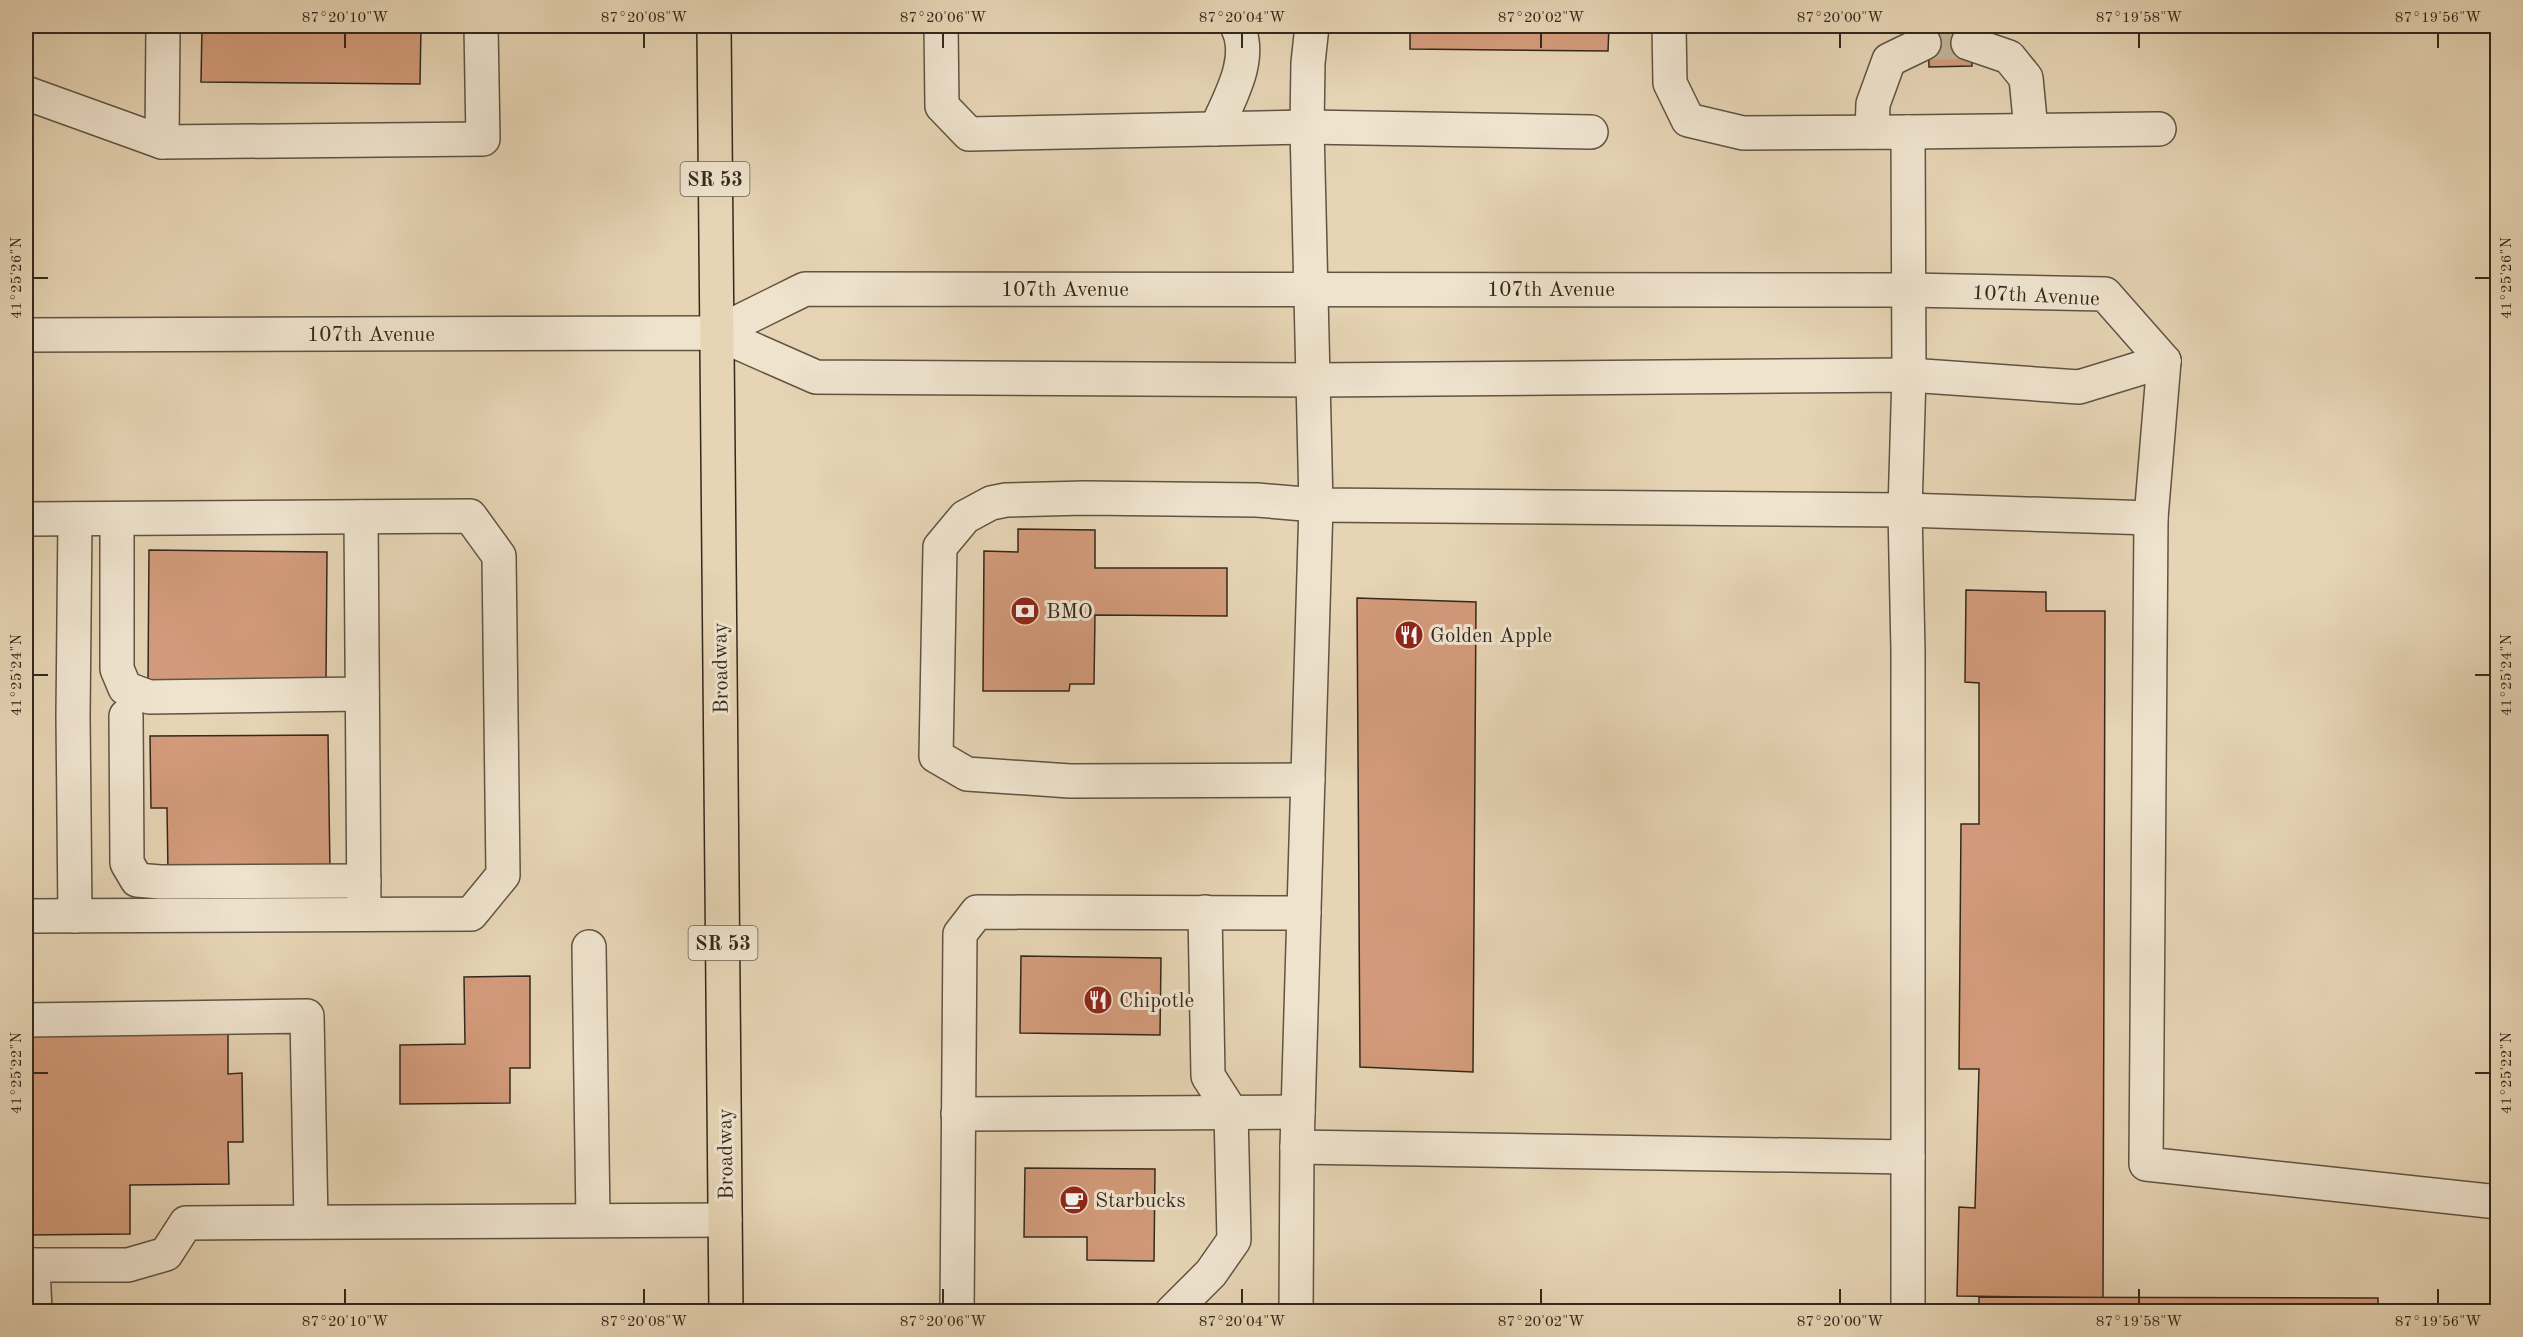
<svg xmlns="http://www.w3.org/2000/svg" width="2523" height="1337" viewBox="0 0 2523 1337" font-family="'Old Standard TT',serif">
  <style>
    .building { fill: #d29a7a; stroke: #33291c; stroke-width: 1.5 }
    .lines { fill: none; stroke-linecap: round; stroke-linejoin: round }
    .minor-tunnel { stroke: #c2b296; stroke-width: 33; stroke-dasharray: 33 16; stroke-linecap: butt }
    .minor-casing { stroke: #605442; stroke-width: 36 }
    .major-casing { stroke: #33291c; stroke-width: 36 }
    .minor { stroke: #efe3ce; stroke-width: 33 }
    .major { stroke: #e6d4b4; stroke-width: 33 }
    .ticks { fill: none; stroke: #33291c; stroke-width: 2 }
    .labels { text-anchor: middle; stroke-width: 6; stroke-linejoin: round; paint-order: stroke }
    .shield { fill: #efe3ce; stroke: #6b6151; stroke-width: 1.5 }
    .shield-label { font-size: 20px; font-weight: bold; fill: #33291c }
    .street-label { font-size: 21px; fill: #33291c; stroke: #efe3ce }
    .poi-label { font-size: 21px; fill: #33291c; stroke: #efe3ce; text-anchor: start }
    .neatline { fill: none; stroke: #33291c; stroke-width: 2 }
    .ticks-label { font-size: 15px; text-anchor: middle; fill: #33291c }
  </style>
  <rect width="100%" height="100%" fill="#e6d4b4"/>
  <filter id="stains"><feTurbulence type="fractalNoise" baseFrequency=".00333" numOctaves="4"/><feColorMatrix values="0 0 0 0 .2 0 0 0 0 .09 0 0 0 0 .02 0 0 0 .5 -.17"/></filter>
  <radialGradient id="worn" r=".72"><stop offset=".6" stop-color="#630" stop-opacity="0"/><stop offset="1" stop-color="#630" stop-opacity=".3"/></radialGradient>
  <g class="building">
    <polygon points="202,26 421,26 420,84 201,82"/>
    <polygon points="1410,26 1609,26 1608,51 1410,49"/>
    <polygon points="1928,26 1971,26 1972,66 1929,67"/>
    <polygon points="1018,529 1095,530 1095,568 1227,568 1227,616 1095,615 1094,684 1070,684 1069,691 983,691 984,551 1018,552"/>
    <polygon points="149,550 327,552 326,683 148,681"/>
    <polygon points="1966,590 2046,592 2046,611 2105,611 2103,1298 1957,1296 1959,1207 1975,1208 1979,1069 1959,1069 1961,824 1979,824 1979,683 1965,682"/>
    <polygon points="1357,598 1476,602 1473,1072 1360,1067"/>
    <polygon points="328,735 330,871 168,872 167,808 151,808 150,736"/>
    <polygon points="1021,956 1161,958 1160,1035 1020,1033"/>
    <polygon points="530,976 530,1068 510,1068 510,1103 400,1104 400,1045 465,1044 464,977"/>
    <polygon points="228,1033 228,1074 242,1073 243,1142 228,1142 229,1184 130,1185 130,1234 27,1235 26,1036"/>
    <polygon points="1025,1168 1155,1169 1154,1261 1087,1260 1087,1237 1024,1237"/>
    <polygon points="1979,1297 2378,1298 2378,1312 1979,1312"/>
  </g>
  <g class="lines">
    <polyline class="minor-tunnel" points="1924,43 1968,43"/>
    <g class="minor-casing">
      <g id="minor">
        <polyline points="941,26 942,106 969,134 1307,127 1591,132"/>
        <polyline points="1669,26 1670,83 1688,120 1743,133 1908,132 1909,375 1905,510 1908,651 1908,1312"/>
        <polyline points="1968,43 2009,57 2026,78 2031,130"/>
        <polyline points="26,93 162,142 483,139 481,26"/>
        <path d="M 1216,129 C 1229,99 1254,58 1237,26"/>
        <polyline points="1872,132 1873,104 1889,60 1924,43"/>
        <polyline points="1908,132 2159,129"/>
        <polyline points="162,142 163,26"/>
        <polyline points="716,333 805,289 1909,290 2105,294 2164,361"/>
        <polyline points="26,335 716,333 816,377 1315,380 1909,375 2079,387 2164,361"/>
        <polyline points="2164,361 2151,518 2146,1164 2498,1202"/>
        <polyline points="361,517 364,914"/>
        <polyline points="26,519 470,516 499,556 503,875 471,914 26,916"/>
        <polyline points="75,519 73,716 75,916"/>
        <polyline points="117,519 117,669 125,688 149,697 362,694"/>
        <polyline points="126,716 127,863 137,880 160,882 364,881"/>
        <polyline points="1308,780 1070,781 967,774 936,756 940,547 965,517 991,503 1006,500 1085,498 1257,500 1316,505 1905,510 2151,518"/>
        <polyline points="589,947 593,1220"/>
        <polyline points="26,1020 307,1016 311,1222"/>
        <polyline points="958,1114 1298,1112"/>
        <polyline points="1297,1147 1908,1157"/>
        <polyline points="26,1265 128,1265 166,1254 186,1223 725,1220"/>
        <polyline points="33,1265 35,1312"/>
        <polyline points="957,1312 960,934 977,912 1304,913"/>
        <polyline points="1172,1312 1211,1273 1234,1240 1231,1112 1208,1076 1205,912"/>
        <polyline points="1296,1312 1297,1147 1316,505 1307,127 1308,63 1312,26"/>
      </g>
    </g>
    <g class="major-casing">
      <polyline id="major" points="714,26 726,1312"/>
    </g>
    <use href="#minor" class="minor"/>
    <use href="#major" class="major"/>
  </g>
  <path class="ticks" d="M 345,33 L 345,48M 644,33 L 644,48M 943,33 L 943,48M 1242,33 L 1242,48M 1541,33 L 1541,48M 1840,33 L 1840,48M 2139,33 L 2139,48M 2438,33 L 2438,48M 33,278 L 48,278M 2475,278 L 2490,278M 33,675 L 48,675M 2475,675 L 2490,675M 33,1073 L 48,1073M 2475,1073 L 2490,1073M 345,1289 L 345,1304M 644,1289 L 644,1304M 943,1289 L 943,1304M 1242,1289 L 1242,1304M 1541,1289 L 1541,1304M 1840,1289 L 1840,1304M 2139,1289 L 2139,1304M 2438,1289 L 2438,1304"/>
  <defs>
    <g id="bank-disc" transform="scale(1.5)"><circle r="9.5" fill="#8f2418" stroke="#efe3ce"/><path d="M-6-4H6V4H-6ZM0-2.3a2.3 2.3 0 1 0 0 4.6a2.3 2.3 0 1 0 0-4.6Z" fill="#fff"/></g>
    <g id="restaurant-disc" transform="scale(1.5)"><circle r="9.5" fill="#8f2418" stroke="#efe3ce"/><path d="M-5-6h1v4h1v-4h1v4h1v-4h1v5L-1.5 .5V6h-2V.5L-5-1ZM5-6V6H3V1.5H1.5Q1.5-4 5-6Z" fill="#fff"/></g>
    <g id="cafe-disc" transform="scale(1.5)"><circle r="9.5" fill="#8f2418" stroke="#efe3ce"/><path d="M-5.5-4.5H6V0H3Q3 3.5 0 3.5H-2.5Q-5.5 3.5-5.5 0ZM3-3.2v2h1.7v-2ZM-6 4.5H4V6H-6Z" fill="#fff"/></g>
  </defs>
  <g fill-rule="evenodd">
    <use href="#bank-disc" x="1025" y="611"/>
    <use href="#restaurant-disc" x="1409" y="635"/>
    <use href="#restaurant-disc" x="1098" y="1000"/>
    <use href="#cafe-disc" x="1074" y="1200"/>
  </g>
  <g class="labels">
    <g class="shield">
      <rect x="680.5" y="162" width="69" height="34" rx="4.5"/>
      <rect x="688.5" y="926" width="69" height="34" rx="4.5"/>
    </g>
    <g class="shield-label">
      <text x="715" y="186">SR 53</text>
      <text x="723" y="950">SR 53</text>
    </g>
    <g class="street-label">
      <text x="1065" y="296">107th Avenue</text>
      <text x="1551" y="296">107th Avenue</text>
      <text transform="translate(2036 295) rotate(3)" y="7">107th Avenue</text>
      <text x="371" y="341">107th Avenue</text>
      <text transform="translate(720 668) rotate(-91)" y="7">Broadway</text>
      <text transform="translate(725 1154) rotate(-91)" y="7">Broadway</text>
    </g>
    <g class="poi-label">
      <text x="1046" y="618">BMO</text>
      <text x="1430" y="642">Golden Apple</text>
      <text x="1119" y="1007">Chipotle</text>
      <text x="1095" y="1207">Starbucks</text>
    </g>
  </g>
  <rect width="2523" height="1337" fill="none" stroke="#e6d4b4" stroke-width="66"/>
  <rect x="33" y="33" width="2457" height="1271" class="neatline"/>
  <g class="ticks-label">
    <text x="345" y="22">87°20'10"W</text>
    <text x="644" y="22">87°20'08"W</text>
    <text x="943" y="22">87°20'06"W</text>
    <text x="1242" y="22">87°20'04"W</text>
    <text x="1541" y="22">87°20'02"W</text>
    <text x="1840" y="22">87°20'00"W</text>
    <text x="2139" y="22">87°19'58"W</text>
    <text x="2438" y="22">87°19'56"W</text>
    <text transform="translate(16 278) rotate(-90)" y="5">41°25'26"N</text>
    <text transform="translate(2506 278) rotate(-90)" y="5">41°25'26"N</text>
    <text transform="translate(16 675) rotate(-90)" y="5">41°25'24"N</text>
    <text transform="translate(2506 675) rotate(-90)" y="5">41°25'24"N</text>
    <text transform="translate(16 1073) rotate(-90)" y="5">41°25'22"N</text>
    <text transform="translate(2506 1073) rotate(-90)" y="5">41°25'22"N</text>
    <text x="345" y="1326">87°20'10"W</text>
    <text x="644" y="1326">87°20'08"W</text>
    <text x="943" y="1326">87°20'06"W</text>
    <text x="1242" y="1326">87°20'04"W</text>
    <text x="1541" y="1326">87°20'02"W</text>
    <text x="1840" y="1326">87°20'00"W</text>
    <text x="2139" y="1326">87°19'58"W</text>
    <text x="2438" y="1326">87°19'56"W</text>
  </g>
  <rect width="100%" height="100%" filter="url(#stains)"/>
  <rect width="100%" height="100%" fill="url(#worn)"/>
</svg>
